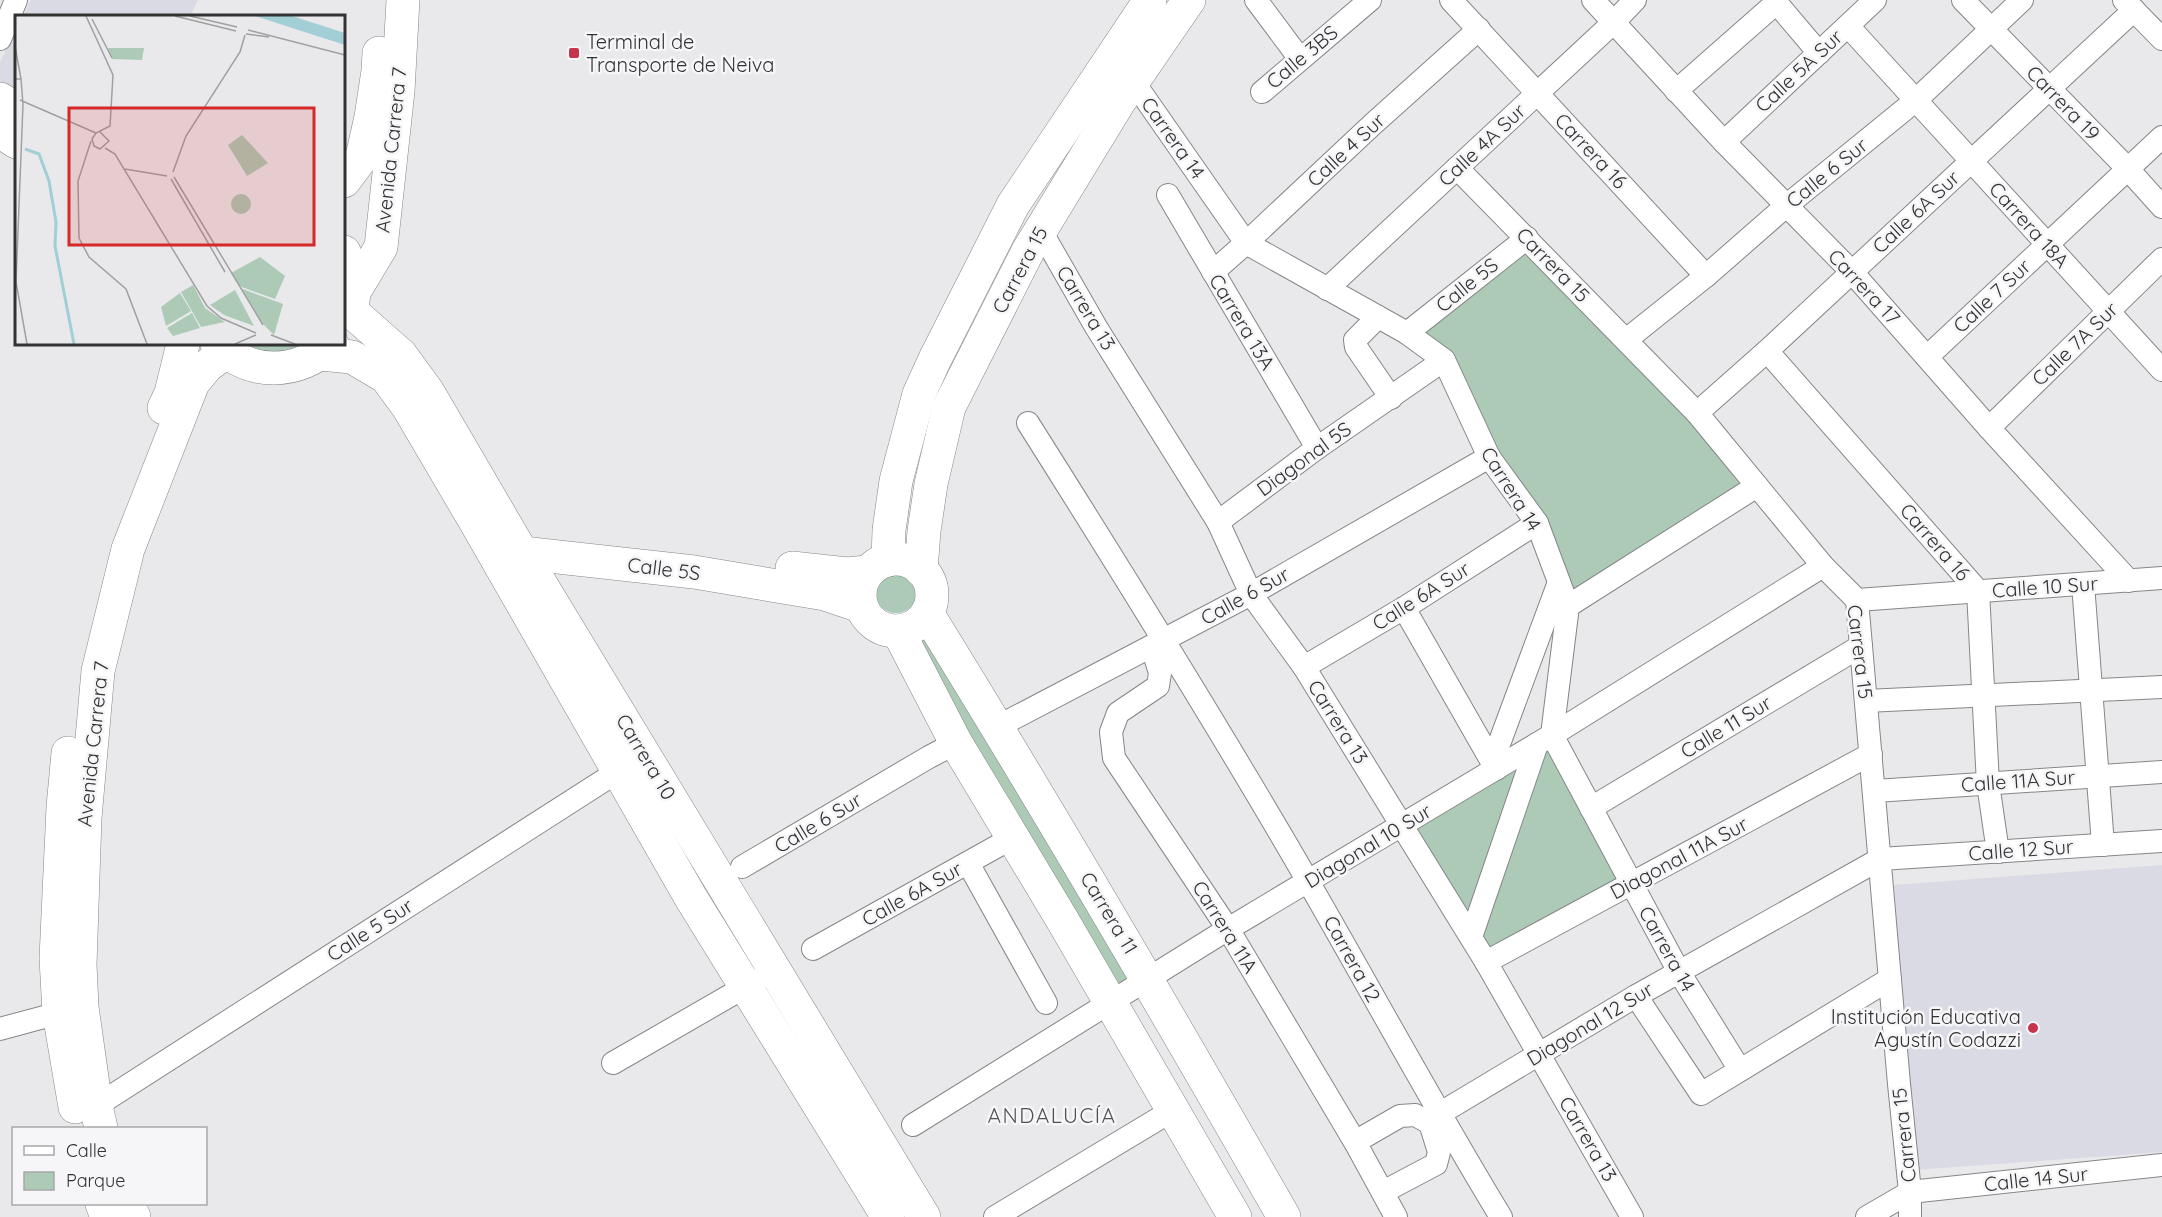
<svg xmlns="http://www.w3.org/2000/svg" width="2162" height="1217" viewBox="0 0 2162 1217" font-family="Quicksand,sans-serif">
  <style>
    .built { fill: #d9dae3 }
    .green { fill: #adcab7 }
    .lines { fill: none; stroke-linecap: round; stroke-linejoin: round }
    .street-casing { stroke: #868688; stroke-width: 24 }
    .secondary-casing { stroke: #868688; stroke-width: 34 }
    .primary-casing { stroke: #868688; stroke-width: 34 }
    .street { stroke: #fff; stroke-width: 22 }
    .secondary { stroke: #fff; stroke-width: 33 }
    .primary { stroke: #fff; stroke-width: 33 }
    .poi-dot { fill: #c5344c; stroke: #f6f6f8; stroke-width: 2 }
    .labels { text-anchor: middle; stroke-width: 5; stroke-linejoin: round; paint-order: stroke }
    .poi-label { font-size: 20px; fill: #323233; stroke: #f6f6f8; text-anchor: start }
    .street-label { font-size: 20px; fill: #323233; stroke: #f6f6f8 }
    .neighbourhood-label { font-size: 21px; letter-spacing: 1.5px; fill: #505152; stroke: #f6f6f8 }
    .inset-river { fill: none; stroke: #a2ced5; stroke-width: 3 }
    .inset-road { fill: none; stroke: #a0a0a1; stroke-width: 1.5 }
    .view { fill: #d62828; fill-opacity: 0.15; stroke: #d62828; stroke-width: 3 }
    .inset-edge { fill: none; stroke: #323233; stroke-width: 3 }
  </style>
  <rect width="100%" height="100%" fill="#e9e9eb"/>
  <g class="built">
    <polygon points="31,0 198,0 190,16 23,16"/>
    <polygon points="16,29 16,92 0,84 0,62"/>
    <polygon points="2162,865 2162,1152 1915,1170 1894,885"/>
  </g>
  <g class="green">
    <polygon points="1527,238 1757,486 1568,606 1444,361 1407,333"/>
    <polygon points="236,344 317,344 267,356"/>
    <circle cx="896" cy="593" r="20"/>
    <polygon points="921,632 1129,980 1117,987 914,643 917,634"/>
    <polygon points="1549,750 1623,880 1490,952 1410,827"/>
  </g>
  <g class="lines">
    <g class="street-casing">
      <g id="street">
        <polyline points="1256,0 1300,59"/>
        <polyline points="1451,0 1706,276"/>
        <polyline points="1593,0 1724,142 1852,272 1989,428 2129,581"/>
        <polyline points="1774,0 1819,53"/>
        <polyline points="1963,0 2127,168 2162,207"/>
        <polyline points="2124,0 2162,39"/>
        <polyline points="1848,26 2162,370"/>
        <polyline points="0,39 16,0"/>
        <polyline points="1133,81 1246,243 1407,333 1444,360 1489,457 1537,523 1568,606 1552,735 1679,972 1740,1070"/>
        <polyline points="1676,91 1776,3"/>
        <polyline points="1262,92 1370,0"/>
        <polyline points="1724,142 1875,0"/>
        <polyline points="1457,168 1697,413 1823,566 1857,600 1899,1084 1910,1192 1910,1217"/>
        <polyline points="1168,195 1317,448"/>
        <polyline points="1041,231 1096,327 1218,522 1251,594 1304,667 1486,962 1632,1217"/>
        <polyline points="1213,272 1246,243 1373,124 1479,29"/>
        <polyline points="1327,289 1614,22 1635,0"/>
        <polyline points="1378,317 1355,340 1356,347 1391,398"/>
        <polyline points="1407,333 1527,238"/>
        <polyline points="1626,340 1706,276 1786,206 1915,101 2022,0"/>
        <polyline points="1767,351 1978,591 1988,784 1998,852"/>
        <polyline points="1927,357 2162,137"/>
        <polyline points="1697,413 1767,351 2134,10"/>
        <path d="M 1028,423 C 1124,575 1219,727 1309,883 C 1373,994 1434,1107 1501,1217"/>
        <polyline points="1989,428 2162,259"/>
        <polyline points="1218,522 1317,448 1444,360"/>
        <polyline points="2083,584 2103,845"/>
        <polyline points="1857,600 2162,578"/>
        <polyline points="1568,606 1757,486"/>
        <polyline points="1404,608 1496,769"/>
        <polyline points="1152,647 1160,673 1158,686 1118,713 1111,732 1114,758 1228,929 1355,1142 1396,1217"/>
        <polyline points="1304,667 1404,608 1537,523"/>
        <polyline points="1866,701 2162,687"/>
        <polyline points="997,727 1251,594 1489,457"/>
        <polyline points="1492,763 1559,582"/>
        <polyline points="1875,791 2162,772"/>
        <polyline points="1591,808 1861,646"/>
        <polyline points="968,863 1046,1003"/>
        <polyline points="742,867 929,757 956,743"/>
        <polyline points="1471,937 1537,744"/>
        <polyline points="813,949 1012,838"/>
        <polyline points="1486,962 1871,754"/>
        <polyline points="1636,996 1701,1094 1890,979"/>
        <polyline points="0,1029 59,1013"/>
        <polyline points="613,1063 757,980"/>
        <polyline points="85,1111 96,1106 631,763"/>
        <polyline points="913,1125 1228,929 1552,735 1823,566"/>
        <polyline points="1355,1142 1400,1116 1415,1115 1430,1123"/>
        <polyline points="1383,1192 1436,1164 1439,1152 1430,1123 1439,1114 1636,996 1880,859 2162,841"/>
        <polyline points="995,1217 1173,1110"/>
        <polyline points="1867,1217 1910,1192 2162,1165"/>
      </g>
    </g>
    <g class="secondary-casing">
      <g id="secondary">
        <polyline points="0,99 16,109"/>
        <polyline points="0,131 16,142"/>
        <polyline points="344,181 362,157 371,117 378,71 379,53"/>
        <path d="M 344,252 C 351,267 356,284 353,301"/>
        <polyline points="354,292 381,247 398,91 403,0"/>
        <polyline points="351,311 401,355 428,392 522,553 924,1217"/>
        <path d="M 217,344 C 252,377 297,375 332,344"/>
        <polyline points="320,354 352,357 386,377 408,407 475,521 691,898 888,1217"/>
        <polyline points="164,408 171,393 183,344"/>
        <polyline points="508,548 522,553 694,572 825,594 861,606"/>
        <polyline points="792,568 847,574 868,572"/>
        <polyline points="68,753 63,807 56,958 59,1013 75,1107"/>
        <polyline points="101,1128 96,1106 82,1007 80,965 85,818 98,671 128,549 193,383 207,366 226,352"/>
        <polyline points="102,1204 107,1217"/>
        <polyline points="128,1204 134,1217"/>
      </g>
    </g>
    <g class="primary-casing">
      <g id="primary">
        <circle cx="896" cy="595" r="36"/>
        <polyline points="888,560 889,530 896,481 919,394 935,359 1013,205 1150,0"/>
        <polyline points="921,570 924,531 931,484 949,407 1028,251 1119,102 1189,0"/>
        <path d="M 927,613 C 1050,812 1168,1014 1284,1217"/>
        <polyline points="898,631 956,743 1063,921 1235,1217"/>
      </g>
    </g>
    <use href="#street" class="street"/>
    <use href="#secondary" class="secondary"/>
    <use href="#primary" class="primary"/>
  </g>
  <g class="poi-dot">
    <rect x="568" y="47" width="12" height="12" rx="3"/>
    <circle cx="2033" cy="1028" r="6"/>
  </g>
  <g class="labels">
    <g class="poi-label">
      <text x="586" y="49">Terminal de<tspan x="586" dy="23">Transporte de Neiva</tspan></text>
      <text x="2021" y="1024" text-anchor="end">Institución Educativa<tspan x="2021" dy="23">Agustín Codazzi</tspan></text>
    </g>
    <g class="street-label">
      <text transform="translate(1302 57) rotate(-40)" y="7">Calle 3BS</text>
      <text transform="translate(1799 71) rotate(-43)" y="7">Calle 5A Sur</text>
      <text transform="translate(2063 103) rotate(46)" y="7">Carrera 19</text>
      <text transform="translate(1173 138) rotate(55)" y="7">Carrera 14</text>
      <text transform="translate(1482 145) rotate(-43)" y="7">Calle 4A Sur</text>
      <text transform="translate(391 150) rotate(-84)" y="7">Avenida Carrera 7</text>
      <text transform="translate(1346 150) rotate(-43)" y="7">Calle 4 Sur</text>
      <text transform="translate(1591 151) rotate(47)" y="7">Carrera 16</text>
      <text transform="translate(1827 173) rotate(-39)" y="7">Calle 6 Sur</text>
      <text transform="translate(1916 212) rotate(-43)" y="7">Calle 6A Sur</text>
      <text transform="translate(2029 225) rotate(48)" y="7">Carrera 18A</text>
      <text transform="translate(1553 265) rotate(46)" y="7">Carrera 15</text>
      <text transform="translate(1020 270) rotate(-62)" y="7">Carrera 15</text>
      <text transform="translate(1467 285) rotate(-39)" y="7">Calle 5S</text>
      <text transform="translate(1864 287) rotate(47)" y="7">Carrera 17</text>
      <text transform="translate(1992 296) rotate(-43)" y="7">Calle 7 Sur</text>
      <text transform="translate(1086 308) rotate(59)" y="7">Carrera 13</text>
      <text transform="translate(1242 322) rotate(59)" y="7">Carrera 13A</text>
      <text transform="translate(2075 344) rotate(-44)" y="7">Calle 7A Sur</text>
      <text transform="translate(1304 459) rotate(-36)" y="7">Diagonal 5S</text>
      <text transform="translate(1511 489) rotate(58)" y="7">Carrera 14</text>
      <text transform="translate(1935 542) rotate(49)" y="7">Carrera 16</text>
      <text transform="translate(664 569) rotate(7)" y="7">Calle 5S</text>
      <text transform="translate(2045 587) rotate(-4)" y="7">Calle 10 Sur</text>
      <text transform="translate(1245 596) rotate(-29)" y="7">Calle 6 Sur</text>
      <text transform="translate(1421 596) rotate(-32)" y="7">Calle 6A Sur</text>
      <text transform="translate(1860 652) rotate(83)" y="7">Carrera 15</text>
      <text transform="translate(1338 722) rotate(58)" y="7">Carrera 13</text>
      <text transform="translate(1726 727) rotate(-31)" y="7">Calle 11 Sur</text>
      <text transform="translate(93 744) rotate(-84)" y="7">Avenida Carrera 7</text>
      <text transform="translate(646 757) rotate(59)" y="7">Carrera 10</text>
      <text transform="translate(2018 781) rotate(-4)" y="7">Calle 11A Sur</text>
      <text transform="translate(818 823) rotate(-31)" y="7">Calle 6 Sur</text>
      <text transform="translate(1368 846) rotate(-31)" y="7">Diagonal 10 Sur</text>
      <text transform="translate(2021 850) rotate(-4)" y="7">Calle 12 Sur</text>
      <text transform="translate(1679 858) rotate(-28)" y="7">Diagonal 11A Sur</text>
      <text transform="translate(912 894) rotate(-29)" y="7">Calle 6A Sur</text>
      <text transform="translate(1109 913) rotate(59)" y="7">Carrera 11</text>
      <text transform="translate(1225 927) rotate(58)" y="7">Carrera 11A</text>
      <text transform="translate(370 930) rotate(-33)" y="7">Calle 5 Sur</text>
      <text transform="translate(1667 949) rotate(61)" y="7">Carrera 14</text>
      <text transform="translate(1352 959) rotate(61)" y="7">Carrera 12</text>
      <text transform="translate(1590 1024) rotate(-31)" y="7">Diagonal 12 Sur</text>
      <text transform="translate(1904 1135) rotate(-96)" y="7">Carrera 15</text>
      <text transform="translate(1588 1139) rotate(60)" y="7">Carrera 13</text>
      <text transform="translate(2036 1179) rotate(-6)" y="7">Calle 14 Sur</text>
    </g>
    <g class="neighbourhood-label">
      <text x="1052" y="1123">ANDALUCÍA</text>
    </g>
  </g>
  <g transform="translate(15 15)">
    <rect width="330" height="330" fill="#e9e9eb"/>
    <path d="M 93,33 L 129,33 L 127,45 L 97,44 ZM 227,120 L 253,148 L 232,161 L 213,130 ZM216 189a10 10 0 1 1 20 0a10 10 0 1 1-20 0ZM 245,242 L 270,261 L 260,284 L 224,271 L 216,258 ZM 178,270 L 190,293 L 210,307 L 186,312 L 166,277 ZM 225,273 L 268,289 L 259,320 L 249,310 ZM 220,275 L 239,311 L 209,300 L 195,290 ZM 165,278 L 176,296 L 151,311 L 146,292 ZM 177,298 L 185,313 L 158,321 L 152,313 Z" fill="#adcab7"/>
    <path d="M 240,1 L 277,1 L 330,18 L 330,30 Z" fill="#a2ced5"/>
    <path class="inset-river" d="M 10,134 L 24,139 L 34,166 L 41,207 L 40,231 L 59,329"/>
    <path class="inset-road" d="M 71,1 L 98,60 L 95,111 L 81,118 L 77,124 L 79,131 L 85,134 L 94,126 L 85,117M 160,1 L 221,16M 175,1 L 222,12M 77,4 L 97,43M 233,15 L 330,40M 231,19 L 254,22M 0,31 L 6,64M 0,64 L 6,64 L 8,89 L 1,267 L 12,329M 5,85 L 81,118M 76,126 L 63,166 L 64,223 L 74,242 L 111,274 L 132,329M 90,133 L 100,139 L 192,291 L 206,303 L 241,318M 110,154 L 152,161M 158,157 L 171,121 L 225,37 L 230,20M 159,162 L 248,310M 156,164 L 210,257M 256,320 L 280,329M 220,329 L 241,320"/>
    <path class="view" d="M 54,93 L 299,93 L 299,230 L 54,230 Z"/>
    <rect width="330" height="330" class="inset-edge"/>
  </g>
  <rect x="12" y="1127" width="195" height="78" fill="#f6f6f8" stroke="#a8a8a9" stroke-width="1.5"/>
  <rect x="24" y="1146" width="30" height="9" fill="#ffffff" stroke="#a8a8a9" stroke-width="1.5"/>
  <text x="66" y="1157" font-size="18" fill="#323233">Calle</text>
  <rect x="24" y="1172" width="30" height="18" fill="#adcab7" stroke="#a8a8a9" stroke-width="1.5"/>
  <text x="66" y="1187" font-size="18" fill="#323233">Parque</text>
</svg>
